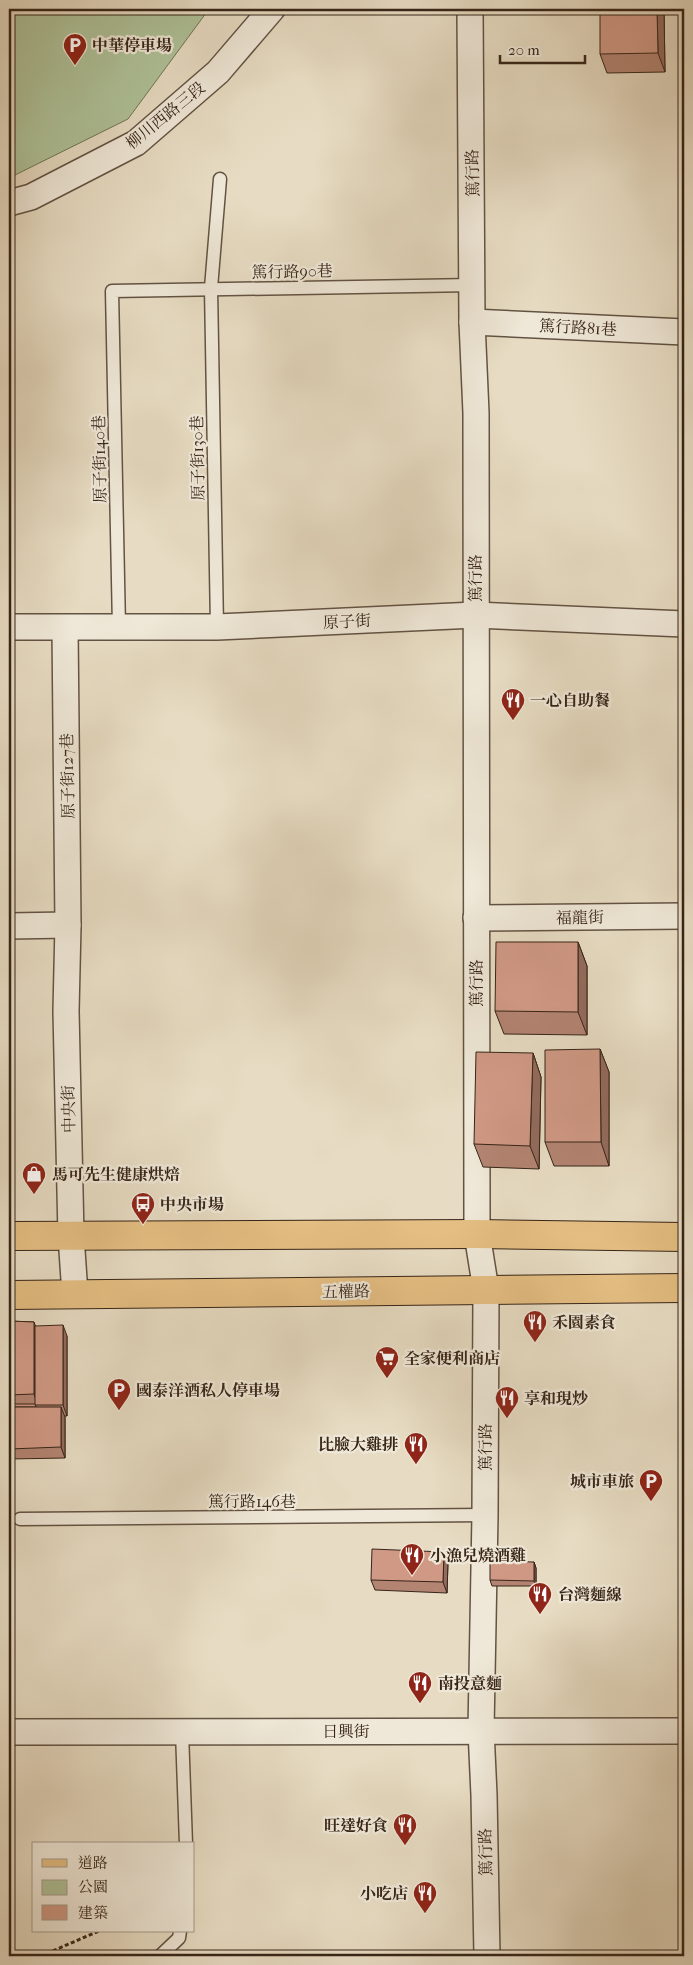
<svg xmlns="http://www.w3.org/2000/svg" width="693" height="1965" viewBox="0 0 693 1965" font-family="'IM FELL French Canon','Noto Serif TC',serif">
  <style>
    .green { fill: #afc299; stroke: #737458 }
    .lines { fill: none; stroke-linecap: round; stroke-linejoin: round }
    .service-casing { stroke: #635343; stroke-width: 15 }
    .minor-casing { stroke: #635343; stroke-width: 28 }
    .primary-casing { stroke: #372518; stroke-width: 30 }
    .path { stroke: #372518; stroke-width: 3; stroke-dasharray: 4 2.5; stroke-linecap: butt }
    .service { stroke: #efe8d8; stroke-width: 12 }
    .minor { stroke: #efe8d8; stroke-width: 25 }
    .primary { stroke: #e4be82; stroke-width: 28 }
    .wall { fill: #b38472; stroke: #372518 }
    .shaded-wall { fill: #926b5d; stroke: #372518 }
    .building { fill: #d09985; stroke: #372518 }
    .labels { text-anchor: middle; stroke-width: 4.5; stroke-linejoin: round; paint-order: stroke }
    .poi-label { font-size: 16px; font-weight: bold; fill: #372518; stroke: #efe8d8; text-anchor: start }
    .street-label { font-size: 16px; fill: #372518; stroke: #efe8d8 }
  </style>
  <rect width="100%" height="100%" fill="#e7dcc3"/>
  <filter id="stains"><feTurbulence type="fractalNoise" baseFrequency=".004" numOctaves="4"/><feColorMatrix values="0 0 0 0 .2 0 0 0 0 .09 0 0 0 0 .02 0 0 0 .5 -.17"/></filter>
  <radialGradient id="worn" r=".72"><stop offset=".6" stop-color="#630" stop-opacity="0"/><stop offset="1" stop-color="#630" stop-opacity=".3"/></radialGradient>
  <polygon class="green" points="9,9 209,9 128,119 9,178"/>
  <g class="lines">
    <g class="service-casing">
      <g id="service">
        <polyline points="119,627 112,291 473,285"/>
        <polyline points="217,627 211,288 220,179"/>
        <polyline points="20,1519 485,1515"/>
        <polyline points="182,1732 186,1844"/>
        <polyline points="160,1956 179,1938 180,1931"/>
      </g>
    </g>
    <g class="minor-casing">
      <g id="minor">
        <polyline points="470,9 472,322 476,413 477,1234 486,1290 485,1515 481,1730 484,1795 487,1956"/>
        <polyline points="9,203 31,197 136,143 218,72 272,9"/>
        <polyline points="472,322 684,332"/>
        <polyline points="9,627 217,627 475,615 684,624"/>
        <polyline points="65,628 68,925 66,1011 71,1236 75,1294"/>
        <polyline points="476,918 684,916"/>
        <polyline points="9,926 68,925"/>
        <polyline points="9,1732 684,1731"/>
      </g>
    </g>
    <g class="primary-casing">
      <g id="primary">
        <polyline points="9,1236 477,1234 684,1237"/>
        <polyline points="9,1295 684,1288"/>
      </g>
    </g>
    <polyline class="path" points="41,1956 99,1931"/>
    <use href="#service" class="service"/>
    <use href="#minor" class="minor"/>
    <use href="#primary" class="primary"/>
  </g>
  <g class="wall">
    <polygon points="664,9 665,72 607,73 600,54"/>
    <polygon points="578,942 587,966 587,1035 504,1034 495,1011"/>
    <polygon points="600,1049 609,1072 609,1166 554,1166 545,1142"/>
    <polygon points="533,1053 541,1077 539,1169 483,1167 474,1144"/>
    <polygon points="9,1321 34,1322 35,1326 67,1336 67,1416 65,1416 65,1458 9,1459"/>
    <polygon points="448,1562 447,1593 375,1590 371,1580"/>
    <polygon points="534,1562 536,1568 536,1586 492,1586 490,1580"/>
  </g>
  <g class="shaded-wall">
    <polygon points="657,9 664,9 665,72 658,53"/>
    <polygon points="578,942 587,966 587,1035 578,1012"/>
    <polygon points="600,1049 609,1072 609,1166 601,1142"/>
    <polygon points="533,1053 541,1077 539,1169 530,1146"/>
    <polygon points="34,1322 39,1337 37,1404 34,1394"/>
    <polygon points="63,1325 67,1336 67,1416 63,1405"/>
    <polygon points="61,1407 65,1417 65,1458 61,1447"/>
    <polygon points="444,1552 448,1562 447,1593 443,1582"/>
    <polygon points="534,1562 536,1568 536,1586 534,1581"/>
  </g>
  <g class="building">
    <polygon points="600,9 657,9 658,53 600,54"/>
    <polygon points="496,942 578,942 578,1012 495,1011"/>
    <polygon points="600,1049 601,1142 545,1142 545,1050"/>
    <polygon points="476,1052 533,1053 530,1146 474,1144"/>
    <polygon points="9,1321 34,1322 34,1394 9,1395"/>
    <polygon points="63,1325 63,1405 35,1405 35,1326"/>
    <polygon points="9,1404 35,1404 36,1407 9,1407"/>
    <polygon points="9,1407 61,1407 61,1447 9,1449"/>
    <polygon points="372,1549 444,1552 443,1582 371,1580"/>
    <polygon points="490,1561 534,1562 534,1581 490,1580"/>
  </g>
  <defs>
    <g id="parking-pin" transform="scale(1.25)"><path d="M0 17L-7.5 6A9.5 9.5 0 1 1 7.5 6Z" fill="#8f2418" stroke="#efe8d8"/><path d="M-3.5-5.5H1a3.5 3.5 0 0 1 0 7H-1V5.5H-3.5ZM-1-3.4V-.6H.8a1.4 1.4 0 0 0 0-2.8Z" fill="#fff"/></g>
    <g id="restaurant-pin" transform="scale(1.25)"><path d="M0 17L-7.5 6A9.5 9.5 0 1 1 7.5 6Z" fill="#8f2418" stroke="#efe8d8"/><path d="M-5-6h1v4h1v-4h1v4h1v-4h1v5L-1.5 .5V6h-2V.5L-5-1ZM5-6V6H3V1.5H1.5Q1.5-4 5-6Z" fill="#fff"/></g>
    <g id="shop-pin" transform="scale(1.25)"><path d="M0 17L-7.5 6A9.5 9.5 0 1 1 7.5 6Z" fill="#8f2418" stroke="#efe8d8"/><path d="M-5-2.5h2.3a2.7 3.5 0 0 1 5.4 0H5L5.5 6h-11ZM-1.5-2.5h3a1.5 2.3 0 0 0-3 0Z" fill="#fff"/></g>
    <g id="bus-pin" transform="scale(1.25)"><path d="M0 17L-7.5 6A9.5 9.5 0 1 1 7.5 6Z" fill="#8f2418" stroke="#efe8d8"/><path d="M-5-6H5V4H4V6H2V4H-2V6H-4V4H-5ZM-3.5-4V0h7V-4ZM-3.5 1.2v1.5H-2V1.2ZM2 1.2v1.5H3.5V1.2Z" fill="#fff"/></g>
    <g id="supermarket-pin" transform="scale(1.25)"><path d="M0 17L-7.5 6A9.5 9.5 0 1 1 7.5 6Z" fill="#8f2418" stroke="#efe8d8"/><path d="M-6-5.5h2.5l.6 2H6L4.5 2H-2.5L-4.4-4H-6ZM-1.5 3.2a1.3 1.3 0 1 0 .1 0ZM3 3.2a1.3 1.3 0 1 0 .1 0Z" fill="#fff"/></g>
  </defs>
  <g fill-rule="evenodd">
    <use href="#parking-pin" x="75" y="45"/>
    <use href="#restaurant-pin" x="513" y="700"/>
    <use href="#shop-pin" x="34" y="1174"/>
    <use href="#bus-pin" x="143" y="1204"/>
    <use href="#restaurant-pin" x="535" y="1322"/>
    <use href="#supermarket-pin" x="387" y="1358"/>
    <use href="#parking-pin" x="119" y="1390"/>
    <use href="#restaurant-pin" x="507" y="1398"/>
    <use href="#restaurant-pin" x="416" y="1444"/>
    <use href="#parking-pin" x="651" y="1481"/>
    <use href="#restaurant-pin" x="412" y="1555"/>
    <use href="#restaurant-pin" x="540" y="1594"/>
    <use href="#restaurant-pin" x="420" y="1683"/>
    <use href="#restaurant-pin" x="405" y="1825"/>
    <use href="#restaurant-pin" x="425" y="1893"/>
  </g>
  <g class="labels">
    <g class="poi-label">
      <text x="92" y="51">中華停車場</text>
      <text x="530" y="706">一心自助餐</text>
      <text x="52" y="1180">馬可先生健康烘焙</text>
      <text x="160" y="1210">中央市場</text>
      <text x="552" y="1328">禾園素食</text>
      <text x="404" y="1364">全家便利商店</text>
      <text x="136" y="1396">國泰洋酒私人停車場</text>
      <text x="524" y="1404">享和現炒</text>
      <text x="398" y="1450" text-anchor="end">比臉大雞排</text>
      <text x="634" y="1487" text-anchor="end">城市車旅</text>
      <text x="430" y="1561">小漁兒燒酒雞</text>
      <text x="558" y="1600">台灣麵線</text>
      <text x="438" y="1689">南投意麵</text>
      <text x="388" y="1831" text-anchor="end">旺達好食</text>
      <text x="408" y="1899" text-anchor="end">小吃店</text>
    </g>
    <g class="street-label">
      <text transform="translate(165 115) rotate(-39)" y="6">柳川西路三段</text>
      <text transform="translate(472 173) rotate(-91)" y="6">篤行路</text>
      <text transform="translate(292 271) rotate(-1)" y="6">篤行路90巷</text>
      <text transform="translate(578 327) rotate(3)" y="6">篤行路81巷</text>
      <text transform="translate(197 458) rotate(-91)" y="6">原子街130巷</text>
      <text transform="translate(99 459) rotate(-91)" y="6">原子街140巷</text>
      <text transform="translate(475 578) rotate(-90)" y="6">篤行路</text>
      <text transform="translate(347 621) rotate(-3)" y="6">原子街</text>
      <text transform="translate(67 776) rotate(-91)" y="6">原子街127巷</text>
      <text transform="translate(580 917) rotate(-1)" y="6">福龍街</text>
      <text transform="translate(476 983) rotate(-90)" y="6">篤行路</text>
      <text transform="translate(68 1109) rotate(-91)" y="6">中央街</text>
      <text transform="translate(346 1291) rotate(-1)" y="6">五權路</text>
      <text transform="translate(485 1447) rotate(-90)" y="6">篤行路</text>
      <text x="252" y="1507">篤行路146巷</text>
      <text x="346" y="1737">日興街</text>
      <text transform="translate(485 1852) rotate(-91)" y="6">篤行路</text>
    </g>
  </g>
  <rect width="693" height="1965" fill="none" stroke="#e7dcc3" stroke-width="30"/>
  <rect x="10" y="10" width="673" height="1945" fill="none" stroke="#372518" stroke-width="2.5"/>
  <rect x="15" y="15" width="663" height="1935" fill="none" stroke="#372518"/>
  <rect x="32" y="1842" width="162" height="90" fill="#efe8d8" stroke="#a59a8b"/>
  <rect x="42" y="1859" width="25" height="8" fill="#e4be82" stroke="#a59a8b"/>
  <text x="78" y="1868" font-size="15" fill="#372518">道路</text>
  <rect x="42" y="1880" width="25" height="15" fill="#afc299" stroke="#a59a8b"/>
  <text x="78" y="1892" font-size="15" fill="#372518">公園</text>
  <rect x="42" y="1905" width="25" height="15" fill="#d09985" stroke="#a59a8b"/>
  <text x="78" y="1918" font-size="15" fill="#372518">建築</text>
  <path d="M500 55v8h85v-8" fill="none" stroke="#372518" stroke-width="2.5"/>
  <text x="508" y="55" font-size="15" fill="#372518" stroke="#efe8d8" stroke-width="4" paint-order="stroke">20 m</text>
  <rect width="100%" height="100%" filter="url(#stains)"/>
  <rect width="100%" height="100%" fill="url(#worn)"/>
</svg>
